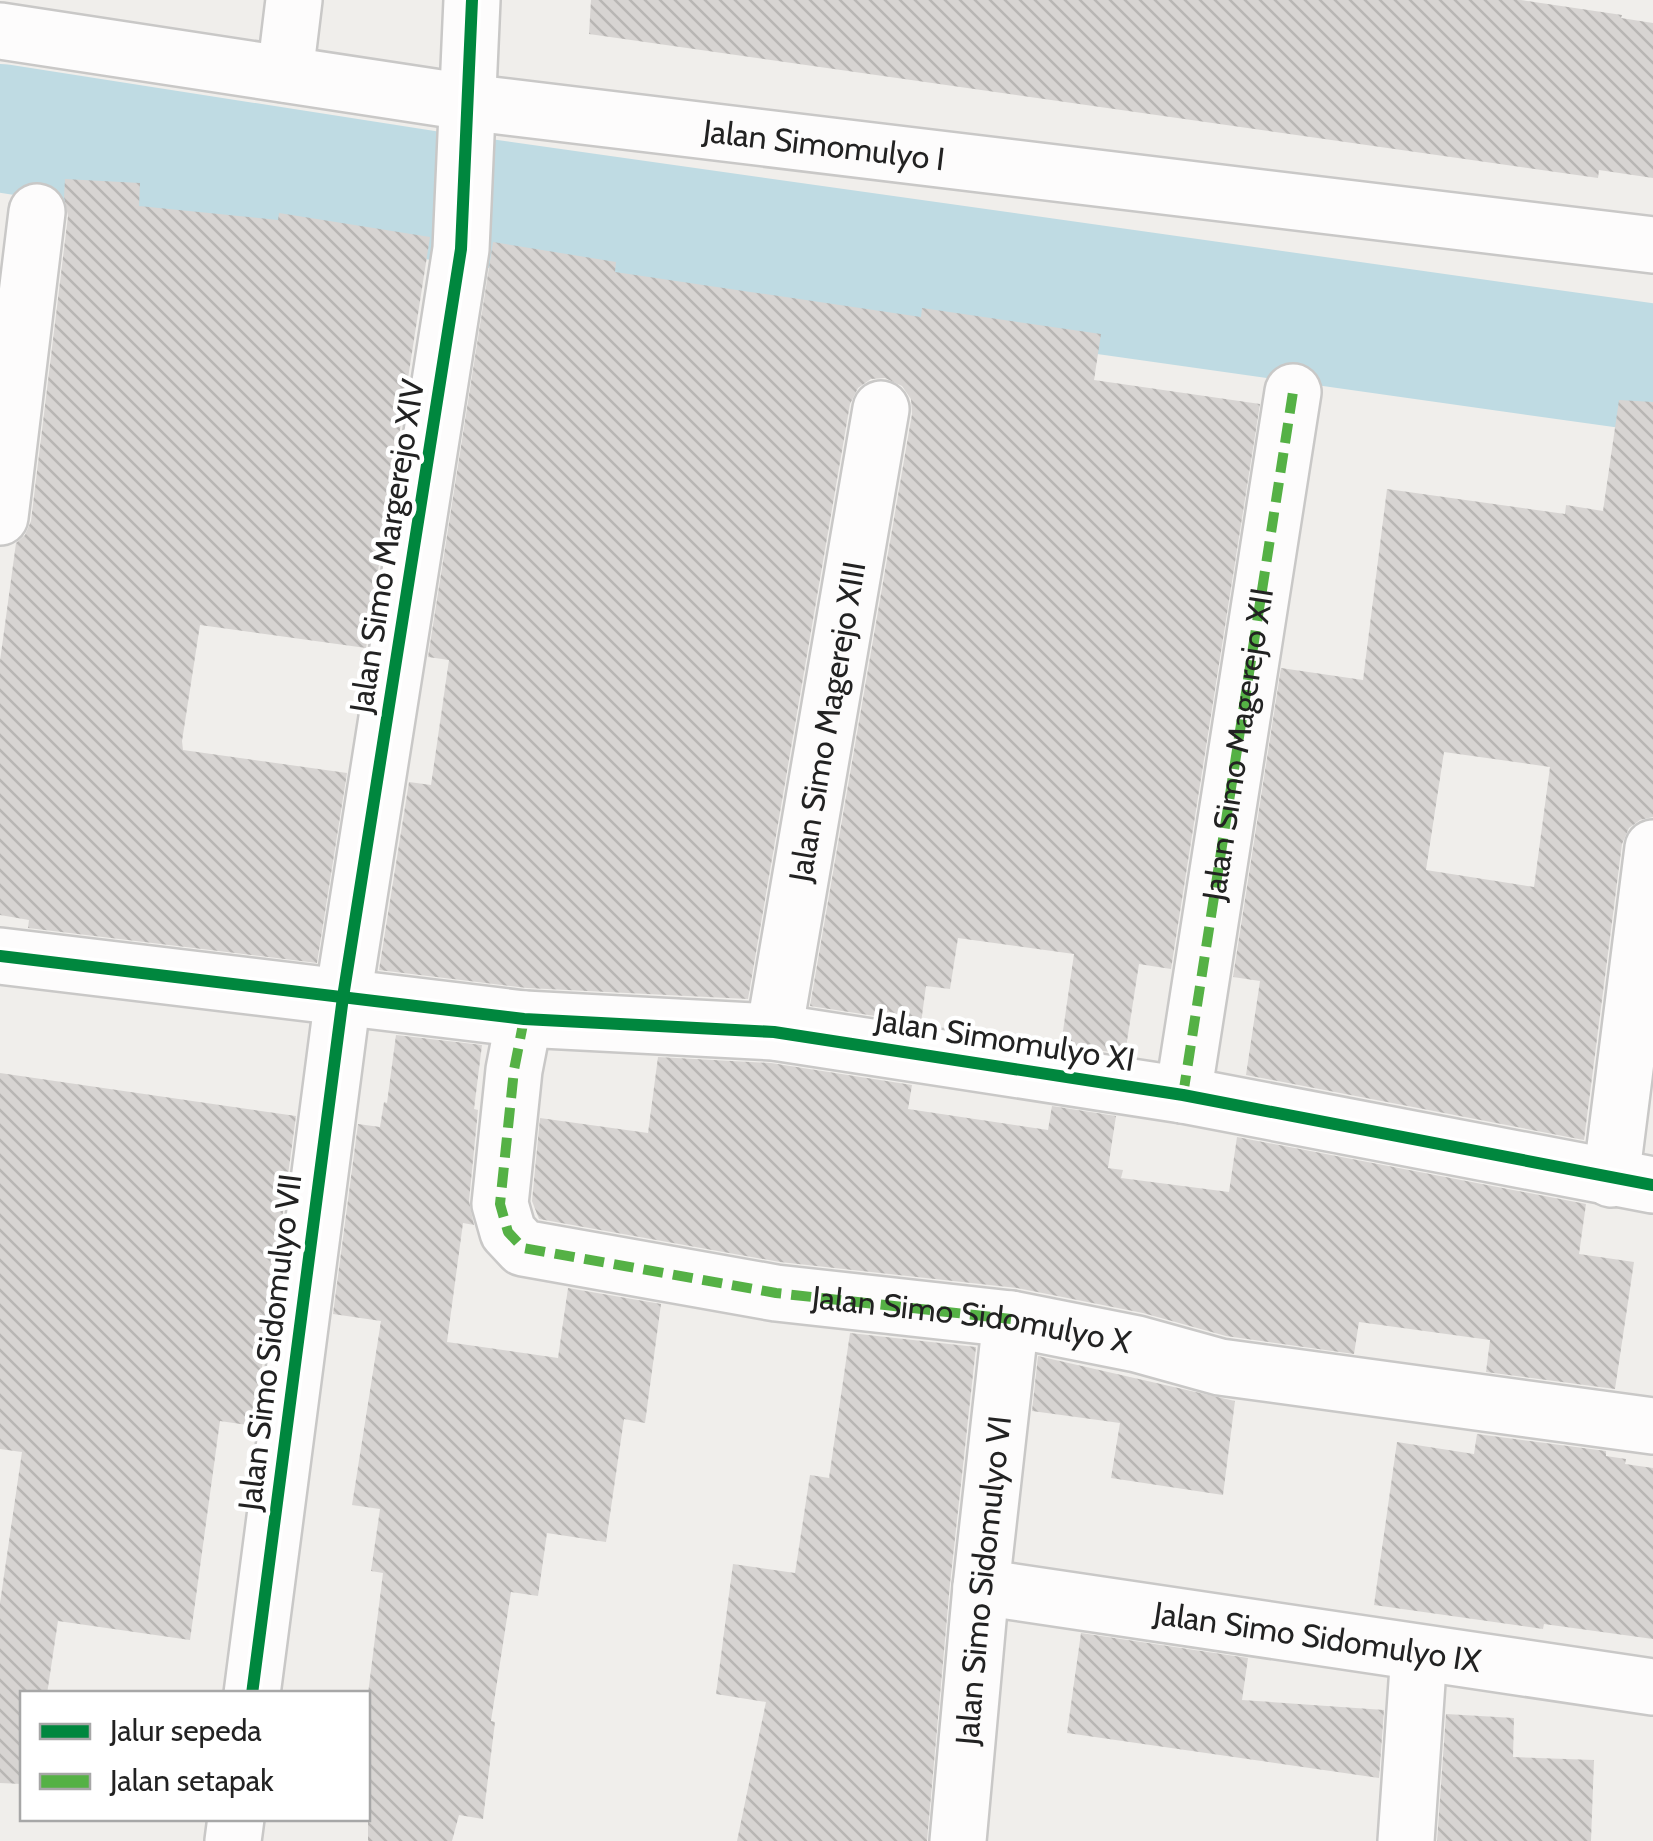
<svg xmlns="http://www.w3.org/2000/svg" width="1653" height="1841" viewBox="0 0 1653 1841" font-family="Cabin,sans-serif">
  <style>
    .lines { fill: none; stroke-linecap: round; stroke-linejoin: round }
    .river { stroke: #bfdbe3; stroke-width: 128 }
    .building { fill: url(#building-back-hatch); fill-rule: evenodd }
    .minor-casing { stroke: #c9c8c7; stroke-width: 60 }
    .minor { stroke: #fdfcfc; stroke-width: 55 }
    .quiet { stroke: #55b145; stroke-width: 10; stroke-dasharray: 20 10; stroke-linecap: butt }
    .cycleway-casing { stroke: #fff; stroke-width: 19 }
    .cycleway { stroke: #00873e; stroke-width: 12 }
    .labels { text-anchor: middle; stroke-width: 9; stroke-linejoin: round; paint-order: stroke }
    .street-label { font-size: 32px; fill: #222; stroke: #fff }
  </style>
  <defs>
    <pattern id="building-back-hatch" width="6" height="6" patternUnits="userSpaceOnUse" patternTransform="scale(2.5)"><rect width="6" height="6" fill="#d7d4d2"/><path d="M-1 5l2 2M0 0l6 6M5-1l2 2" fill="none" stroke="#b8b6b4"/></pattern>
  </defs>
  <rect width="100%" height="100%" fill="#f0eeeb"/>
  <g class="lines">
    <polyline class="river" points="0,128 436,196 1653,368"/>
  </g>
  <g class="building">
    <polygon points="591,0 1521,0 1622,15 1621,18 1653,23 1653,178 1599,170 1598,178 589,34"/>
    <polygon points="65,179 140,183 139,206 278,220 279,213 430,237 366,648 200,625 182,741 183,750 347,773 317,963 28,928 29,920 0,915 0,661 16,543 25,535 31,521 68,216 64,197"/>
    <polygon points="493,242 616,262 615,272 921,317 922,308 1101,334 1094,380 1260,404 1171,969 1139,964 1125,1054 1061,1045 1074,954 958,938 950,989 926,986 921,1023 810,1006 912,414 911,399 902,386 885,378 871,379 858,388 850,404 748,999 527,988 379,970 409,782 431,785 449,660 428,657"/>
    <path d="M 1619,400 L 1653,402 L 1653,817 L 1640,820 L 1629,828 L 1622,844 L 1584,1140 L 1246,1075 L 1260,981 L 1233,977 L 1281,668 L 1363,680 L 1387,489 L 1565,514 L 1566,505 L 1603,511 ZM 1444,752 L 1550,767 L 1534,887 L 1426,870 Z"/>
    <polygon points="396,1035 482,1045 474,1109 478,1110 469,1201 474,1225 463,1223 447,1342 558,1358 568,1288 661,1304 645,1423 624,1419 606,1542 547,1533 538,1596 511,1592 491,1721 495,1722 483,1819 459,1815 452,1841 368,1841 368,1694 383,1573 371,1571 380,1509 352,1505 381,1321 333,1314 358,1124 380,1127 384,1102 387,1103"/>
    <polygon points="658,1057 771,1063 912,1085 908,1109 1048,1130 1052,1106 1116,1116 1108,1168 1123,1170 1121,1178 1229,1192 1237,1137 1586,1204 1579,1254 1634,1262 1615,1389 1486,1372 1490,1340 1359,1322 1354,1354 1226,1336 1143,1313 1017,1288 780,1262 539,1219 532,1201 540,1118 648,1133"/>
    <polygon points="0,1073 296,1116 254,1426 220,1421 190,1640 58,1621 47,1694 22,1694 22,1784 0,1783 0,1603 22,1452 0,1449"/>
    <polygon points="850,1333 976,1347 950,1584 927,1841 737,1841 766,1702 716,1694 733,1564 795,1573 810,1475 829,1478"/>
    <polygon points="1038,1356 1235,1401 1223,1495 1111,1478 1120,1423 1032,1411"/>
    <polygon points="1477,1434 1606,1451 1606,1456 1626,1459 1625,1464 1653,1468 1653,1639 1544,1624 1543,1629 1374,1605 1397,1442 1474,1454"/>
    <polygon points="1081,1633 1248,1658 1242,1700 1384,1710 1379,1778 1067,1733"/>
    <polygon points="1446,1714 1514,1718 1513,1757 1594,1760 1591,1841 1437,1841"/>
  </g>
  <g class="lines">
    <g class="minor-casing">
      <g id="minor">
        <path id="s1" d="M 0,31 L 466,102 L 1653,245"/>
        <polyline points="285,74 294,0"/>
        <polyline points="0,517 37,212"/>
        <polyline points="0,956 524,1019 774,1032 1183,1095 1653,1185"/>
        <path id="s2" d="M 524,1019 L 514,1070 L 500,1204 L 508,1232 L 523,1248 L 776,1293 L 1011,1319 L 1137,1344 L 1220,1367 L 1653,1426"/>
        <path id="s3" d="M 774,1032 L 881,409"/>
        <path id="s4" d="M 1183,1095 L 1293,392"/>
        <polyline points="1611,1179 1653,848"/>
        <path id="s5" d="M 981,1587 L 1653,1687"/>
        <polyline points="252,1694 343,997 461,249 472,0"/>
        <polyline points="233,1841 236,1818"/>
        <path id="s6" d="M 958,1841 L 981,1587 L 1011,1319"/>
        <polyline points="1406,1841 1419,1653"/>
      </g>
    </g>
    <use href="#minor" class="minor"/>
    <g class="quiet">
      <polyline points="524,1019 514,1070 500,1204 508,1232 523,1248 776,1293 1011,1319"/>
      <polyline points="1183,1095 1293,392"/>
    </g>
    <g class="cycleway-casing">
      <g id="cycleway">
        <polyline points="0,956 524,1019 774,1032 1183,1095 1653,1185"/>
        <polyline points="252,1694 343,997 461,249 472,0"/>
      </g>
    </g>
    <use href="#cycleway" class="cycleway"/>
  </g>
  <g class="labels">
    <g class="street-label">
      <text dy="11" stroke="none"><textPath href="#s1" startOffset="832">Jalan Simomulyo I</textPath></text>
      <text transform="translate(387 546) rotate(-81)" y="11">Jalan Simo Margerejo XIV</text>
      <text dy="11" stroke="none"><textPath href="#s3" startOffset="315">Jalan Simo Magerejo XIII</textPath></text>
      <text dy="11" stroke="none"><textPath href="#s4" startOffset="355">Jalan Simo Magerejo XII</textPath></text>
      <text transform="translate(1005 1040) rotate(9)" y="11">Jalan Simomulyo XI</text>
      <text dy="11" stroke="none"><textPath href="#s2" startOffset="692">Jalan Simo Sidomulyo X</textPath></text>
      <text transform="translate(270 1342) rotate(-83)" y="11">Jalan Simo Sidomulyo VII</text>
      <text dy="11" stroke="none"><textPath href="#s6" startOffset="262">Jalan Simo Sidomulyo VI</textPath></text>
      <text dy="11" stroke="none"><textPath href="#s5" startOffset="340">Jalan Simo Sidomulyo IX</textPath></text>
    </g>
  </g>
  <rect x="20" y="1691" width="350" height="130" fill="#ffffff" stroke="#a7a7a7" stroke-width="2.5"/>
  <rect x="40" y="1724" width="50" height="15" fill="#00873e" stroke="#a7a7a7" stroke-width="2.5"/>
  <text x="110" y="1741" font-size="30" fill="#222222">Jalur sepeda</text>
  <rect x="40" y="1774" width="50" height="15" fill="#55b145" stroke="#a7a7a7" stroke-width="2.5"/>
  <text x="110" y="1791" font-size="30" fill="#222222">Jalan setapak</text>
</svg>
